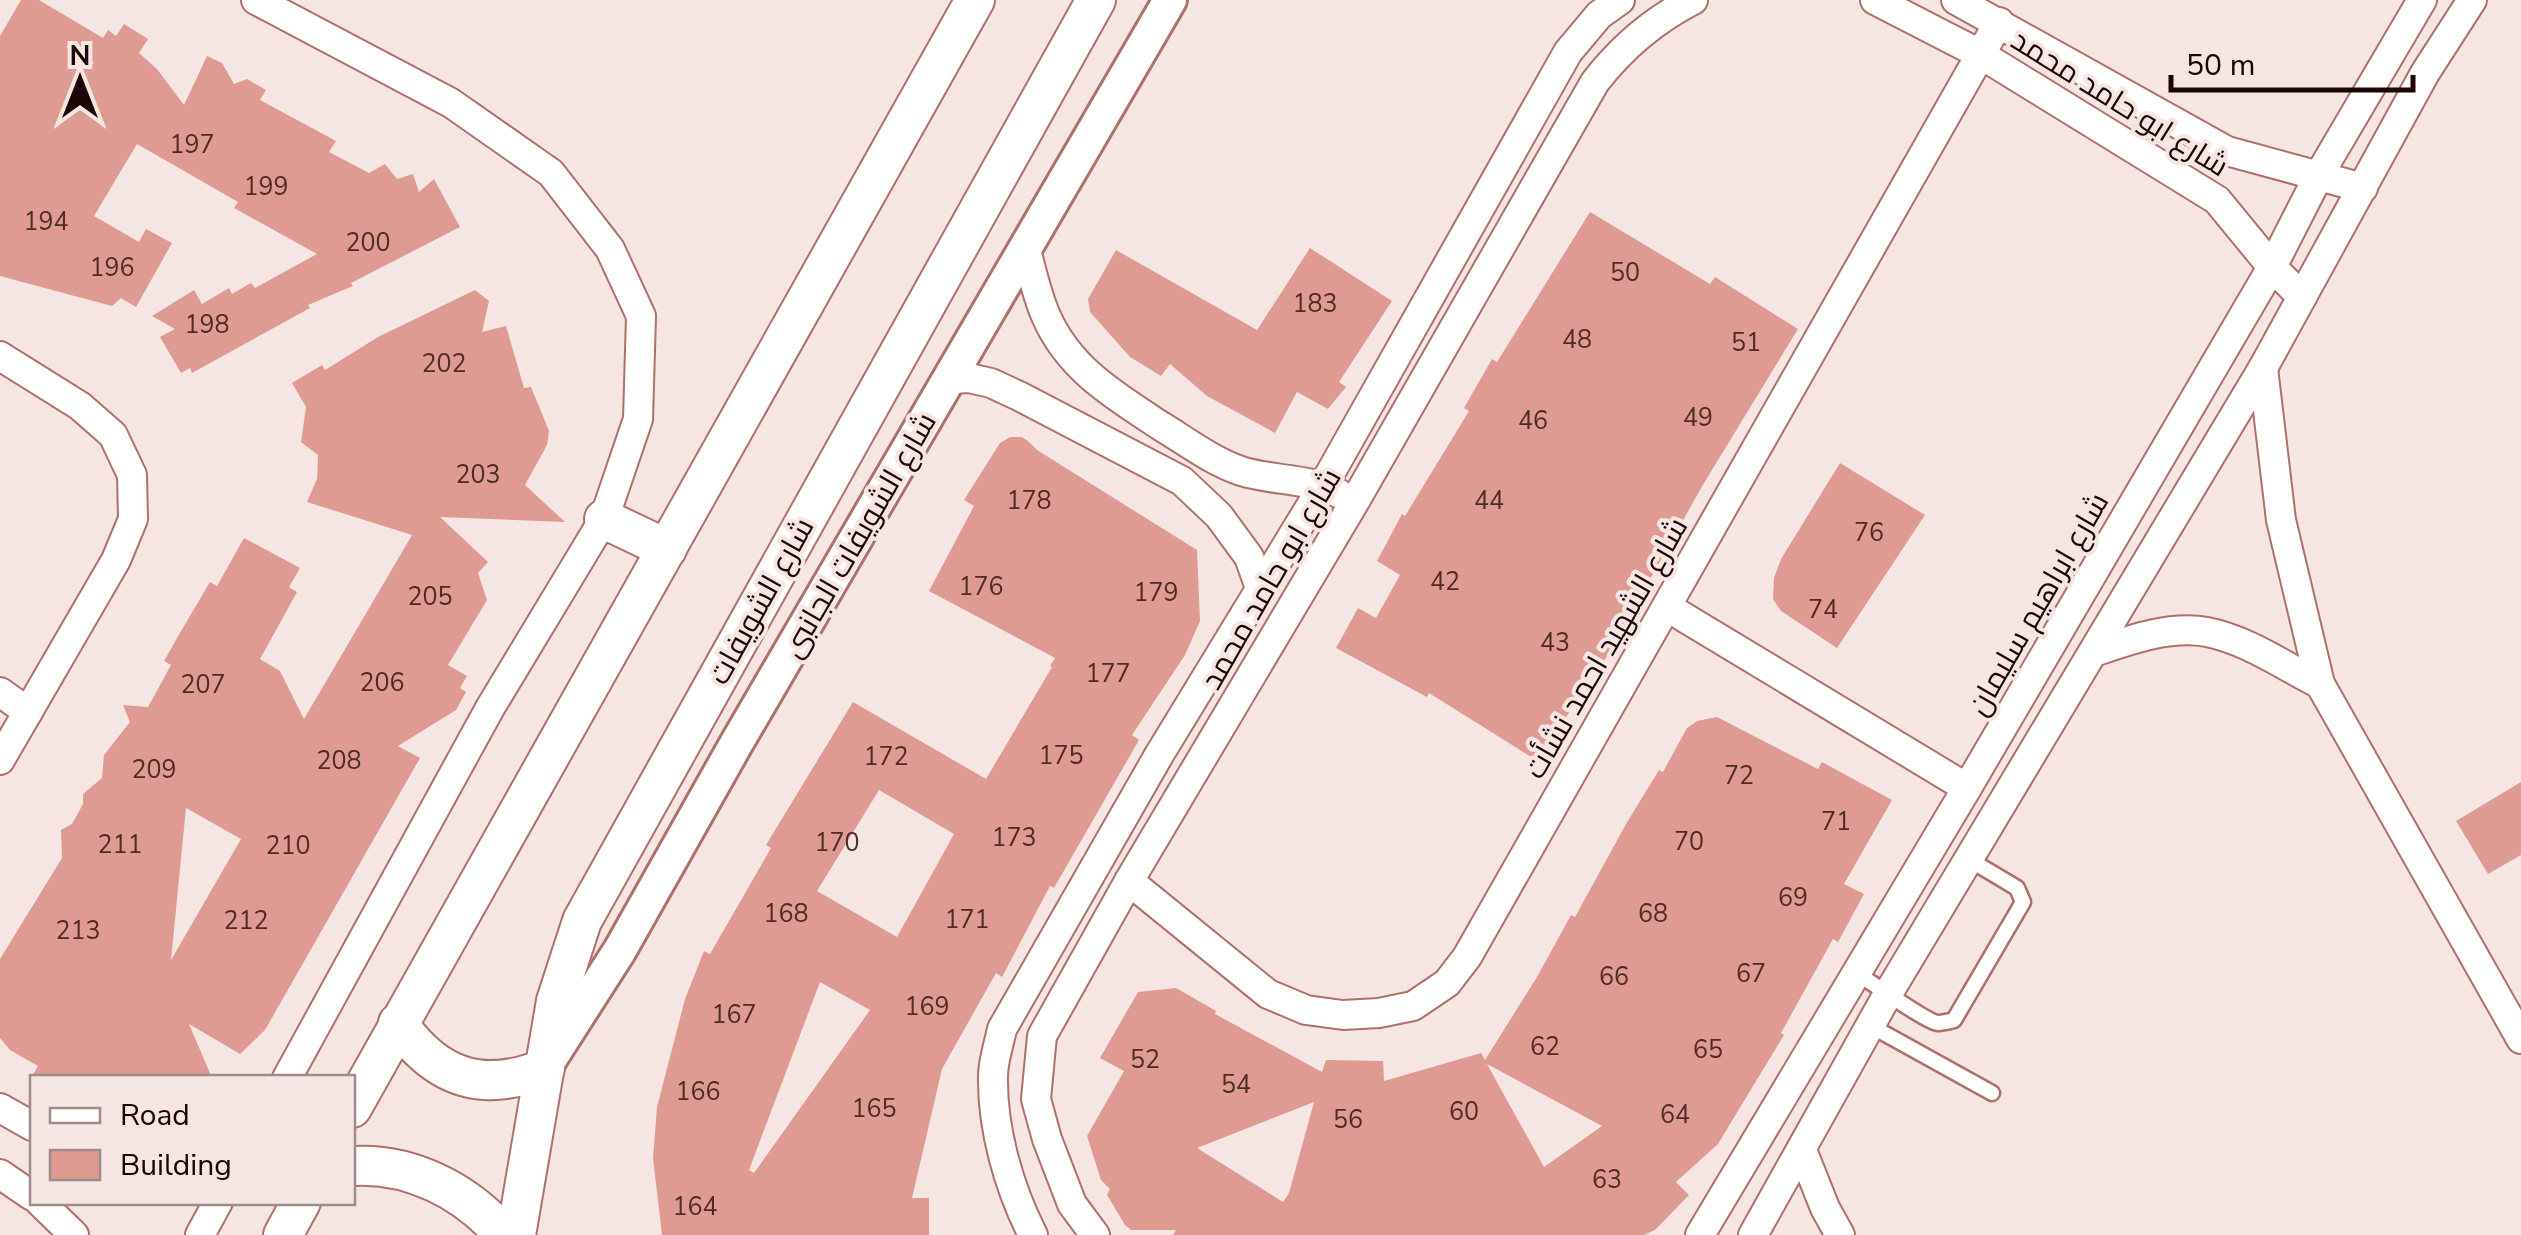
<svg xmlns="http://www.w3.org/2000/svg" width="2521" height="1235" viewBox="0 0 2521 1235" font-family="'Nunito Sans',Cairo,sans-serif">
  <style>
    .building { fill: #df9a93; fill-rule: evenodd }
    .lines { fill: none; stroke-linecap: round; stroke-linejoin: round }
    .service-casing { stroke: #b07069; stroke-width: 19 }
    .minor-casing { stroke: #b07069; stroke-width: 32 }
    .tertiary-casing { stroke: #b07069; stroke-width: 38 }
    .secondary-casing { stroke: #b07069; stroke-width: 42 }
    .service { stroke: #fff; stroke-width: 14 }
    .minor { stroke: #fff; stroke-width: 28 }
    .tertiary { stroke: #fff; stroke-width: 32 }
    .secondary { stroke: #fff; stroke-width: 38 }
    .labels { text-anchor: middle; stroke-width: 8; stroke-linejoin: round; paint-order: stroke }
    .number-label { font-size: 25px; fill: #4d2b28 }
    .street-label { font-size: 30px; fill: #1c0605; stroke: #f5e6e4 }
  </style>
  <rect width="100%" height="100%" fill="#f5e6e4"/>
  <g class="building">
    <polygon points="21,0 39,0 103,38 108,30 116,36 124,24 148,39 139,53 157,69 184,105 207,56 222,63 234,84 247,79 266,90 260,100 336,141 329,152 369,173 385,164 397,179 413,174 419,192 434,179 460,227 351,283 353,286 308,305 310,308 192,373 190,368 181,373 160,337 175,329 152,316 194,290 202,304 229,288 232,294 251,283 255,288 317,254 234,208 238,202 137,144 94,216 139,242 146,229 172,243 136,307 121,298 112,306 0,276 0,36"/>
    <polygon points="1590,212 1710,284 1715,277 1798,329 1704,483 1599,670 1594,667 1541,763 1429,693 1427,697 1336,648 1358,608 1376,618 1400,575 1377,561 1402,514 1405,516 1469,411 1464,408 1492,359 1497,362"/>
    <polygon points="1310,248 1392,301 1339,382 1346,387 1328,409 1297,392 1275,433 1207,396 1170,364 1161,376 1130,357 1090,312 1088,299 1116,250 1257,330"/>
    <path d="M 475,290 L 489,301 L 482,332 L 506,326 L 524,388 L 531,387 L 549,431 L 547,445 L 525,485 L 565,522 L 440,517 L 488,562 L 478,573 L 487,600 L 448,665 L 467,676 L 460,688 L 466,692 L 456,710 L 398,746 L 420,758 L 265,1030 L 240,1054 L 189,1024 L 212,1078 L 31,1078 L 38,1066 L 10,1050 L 0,1038 L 0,959 L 62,858 L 61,830 L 72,824 L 83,804 L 83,794 L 102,778 L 104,755 L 130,722 L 123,705 L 148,707 L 171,665 L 164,661 L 177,638 L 210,582 L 217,586 L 244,538 L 300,568 L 289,587 L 297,592 L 260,659 L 280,671 L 304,719 L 412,535 L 307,502 L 317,479 L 318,455 L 301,442 L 306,407 L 292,383 L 322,365 L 325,370 L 378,337 ZM 186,808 L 241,839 L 171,960 Z"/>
    <path d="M 1010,437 L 1022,437 L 1029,442 L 1037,450 L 1197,550 L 1200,621 L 1185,655 L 1132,735 L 1139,740 L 1054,888 L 1050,886 L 1002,977 L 996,973 L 942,1069 L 912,1198 L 929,1198 L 929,1235 L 662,1235 L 653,1158 L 657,1107 L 685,999 L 704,951 L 710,954 L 771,848 L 766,845 L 853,702 L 986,779 L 1052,667 L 1050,666 L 1055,658 L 929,591 L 974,506 L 964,500 L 1000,443 ZM 879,790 L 954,834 L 897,937 L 817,891 ZM 820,982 L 870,1010 L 754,1173 L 749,1170 Z"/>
    <polygon points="1840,463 1925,515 1837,648 1781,611 1773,599 1774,578 1781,559"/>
    <path d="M 1717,717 L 1818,769 L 1822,762 L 1892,800 L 1844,884 L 1864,894 L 1838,942 L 1833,939 L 1781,1033 L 1784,1035 L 1718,1144 L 1676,1182 L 1689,1195 L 1655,1230 L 1644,1235 L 1173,1235 L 1176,1230 L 1131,1230 L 1125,1225 L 1107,1195 L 1110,1189 L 1101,1180 L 1087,1136 L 1124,1071 L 1100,1058 L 1138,992 L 1176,988 L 1216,1011 L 1215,1014 L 1322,1072 L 1326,1060 L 1383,1061 L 1384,1081 L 1481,1053 L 1485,1060 L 1537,977 L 1571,915 L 1575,917 L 1626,824 L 1659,770 L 1663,772 L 1687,728 L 1697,721 ZM 1487,1064 L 1602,1126 L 1544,1167 ZM 1314,1102 L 1289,1193 L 1283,1202 L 1197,1148 Z"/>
    <polygon points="2521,782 2521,855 2488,874 2456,821"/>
  </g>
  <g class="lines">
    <g class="service-casing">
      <g id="service">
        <path d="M 1856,973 C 1872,982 1926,1022 1938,1023 C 1940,1023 1952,1021 1954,1020 L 2023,902 L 2017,888 L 1970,860"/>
        <polyline points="1871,1026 1992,1093"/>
      </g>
    </g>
    <g class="minor-casing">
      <g id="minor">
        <polyline points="256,0 451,103 551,173 610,249 641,316 638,419 604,519 490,708 287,1078"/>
        <polyline points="1875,0 1980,54 2217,200 2272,267 2302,297"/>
        <polyline points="1956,0 2227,151 2363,188"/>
        <path d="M 1026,250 C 1032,272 1037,296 1046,316 C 1069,369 1115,396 1161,426 C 1187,442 1212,461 1241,471 C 1273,481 1308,478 1338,493"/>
        <polyline points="0,356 80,406 113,435 132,475 133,519 116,560 0,760"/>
        <polyline points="2263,368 2281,520 2320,684 2521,1039"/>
        <polyline points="951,379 969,378 991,383 1019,396 1182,481 1219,516 1249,557 1260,588"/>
        <polyline points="1667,607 1967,788"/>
        <path d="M 2094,652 C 2129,640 2170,625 2207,632 C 2247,640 2284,666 2320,684"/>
        <polyline points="0,692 28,712"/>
        <polyline points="1129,881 1268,994 1306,1010 1343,1015 1379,1013 1413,1006 1447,983 1467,957 1999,22"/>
        <polyline points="0,1108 32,1126"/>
        <polyline points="1802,1150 1825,1208 1840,1235"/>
        <polyline points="0,1174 32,1196"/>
        <polyline points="40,1202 74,1235"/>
        <polyline points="200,1235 218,1202"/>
        <path d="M 1033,1235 C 1009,1188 992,1129 993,1076 C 993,1061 999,1044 1002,1029 L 1159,755 L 1323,486 L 1568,52 L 1599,15 L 1620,0"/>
        <path d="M 1095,1235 L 1072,1204 L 1047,1139 L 1036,1099 L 1042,1036 L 1129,881 L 1355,501 L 1595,82 C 1622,47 1654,20 1693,0"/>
        <polyline points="1700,1235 1967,788 2272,267 2319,175 2422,0"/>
        <polyline points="1753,1235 1889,992 2263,368 2425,73 2472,0"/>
      </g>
    </g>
    <g class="tertiary-casing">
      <polyline id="tertiary" points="547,1064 620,950 736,744 1170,0"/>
    </g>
    <g class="secondary-casing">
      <g id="secondary">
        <polyline points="604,519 667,549"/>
        <path d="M 398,1023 C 436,1078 483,1094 545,1068"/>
        <polyline points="352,1108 975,0"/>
        <path d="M 352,1166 C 411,1162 467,1192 504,1235"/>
        <polyline points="283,1235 301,1202"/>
        <polyline points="516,1235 556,1001 582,921 1096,0"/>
      </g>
    </g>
    <use href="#service" class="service"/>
    <use href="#minor" class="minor"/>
    <use href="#tertiary" class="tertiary"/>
    <use href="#secondary" class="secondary"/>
  </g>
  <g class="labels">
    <g class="number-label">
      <text x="192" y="153">197</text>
      <text x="266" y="195">199</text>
      <text x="46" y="230">194</text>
      <text x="368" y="251">200</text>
      <text x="112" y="276">196</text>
      <text x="1625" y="281">50</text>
      <text x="1315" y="312">183</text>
      <text x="207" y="333">198</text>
      <text x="1577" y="348">48</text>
      <text x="1746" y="351">51</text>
      <text x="444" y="372">202</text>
      <text x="1698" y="426">49</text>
      <text x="1533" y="429">46</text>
      <text x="478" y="483">203</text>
      <text x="1029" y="509">178</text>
      <text x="1489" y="509">44</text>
      <text x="1869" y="541">76</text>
      <text x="1445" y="590">42</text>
      <text x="981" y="595">176</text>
      <text x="1156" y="601">179</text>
      <text x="430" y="605">205</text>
      <text x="1823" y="618">74</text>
      <text x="1555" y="651">43</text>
      <text x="1108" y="682">177</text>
      <text x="382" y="691">206</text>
      <text x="203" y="693">207</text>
      <text x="1061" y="764">175</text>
      <text x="886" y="765">172</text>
      <text x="339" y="769">208</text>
      <text x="154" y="778">209</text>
      <text x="1739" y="784">72</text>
      <text x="1836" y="830">71</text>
      <text x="1014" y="846">173</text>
      <text x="1689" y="850">70</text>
      <text x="837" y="851">170</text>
      <text x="120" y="853">211</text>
      <text x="288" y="854">210</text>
      <text x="1793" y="906">69</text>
      <text x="786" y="922">168</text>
      <text x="1653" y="922">68</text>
      <text x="967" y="928">171</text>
      <text x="246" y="929">212</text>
      <text x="78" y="939">213</text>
      <text x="1751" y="982">67</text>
      <text x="1614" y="985">66</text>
      <text x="927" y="1015">169</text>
      <text x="734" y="1023">167</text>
      <text x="1545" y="1055">62</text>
      <text x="1708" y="1058">65</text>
      <text x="1145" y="1068">52</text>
      <text x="1236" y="1093">54</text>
      <text x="698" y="1100">166</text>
      <text x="874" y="1117">165</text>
      <text x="1464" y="1120">60</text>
      <text x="1675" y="1123">64</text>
      <text x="1348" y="1128">56</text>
      <text x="1607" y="1188">63</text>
      <text x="695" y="1215">164</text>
    </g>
    <g class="street-label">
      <text transform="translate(2120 103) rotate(32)" y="10">شارع ابو حامد محمد</text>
      <text transform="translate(859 535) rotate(-60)" y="10">شارع الشويفات الجانبى</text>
      <text transform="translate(1271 579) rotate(-60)" y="10">شارع ابو حامد محمد</text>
      <text transform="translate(761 601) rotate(-61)" y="10">شارع الشويفات</text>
      <text transform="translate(2038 604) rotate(-60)" y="10">شارع ابراهيم سليمان</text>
      <text transform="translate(1606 648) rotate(-60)" y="10">شارع الشهيد احمد نشأت</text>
    </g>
  </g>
  <rect x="30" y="1075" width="325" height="130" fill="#f5e6e4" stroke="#9e8c8b" stroke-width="2.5"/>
  <rect x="50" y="1108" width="50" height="15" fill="#ffffff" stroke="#9e8c8b" stroke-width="2.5"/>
  <text x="120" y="1125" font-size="30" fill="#1c0605">Road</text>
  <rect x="50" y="1150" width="50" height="30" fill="#df9a93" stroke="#9e8c8b" stroke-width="2.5"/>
  <text x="120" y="1175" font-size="30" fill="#1c0605">Building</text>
  <g transform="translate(80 80)" stroke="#f5e6e4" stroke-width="8" paint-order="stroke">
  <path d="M0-8L18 38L0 25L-18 38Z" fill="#1c0605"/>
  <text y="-15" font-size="28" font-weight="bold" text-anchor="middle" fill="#1c0605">N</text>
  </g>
  <path d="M2171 75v15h242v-15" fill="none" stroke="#1c0605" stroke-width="5"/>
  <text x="2186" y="75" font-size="30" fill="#1c0605" stroke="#f5e6e4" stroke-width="8" paint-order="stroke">50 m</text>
</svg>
